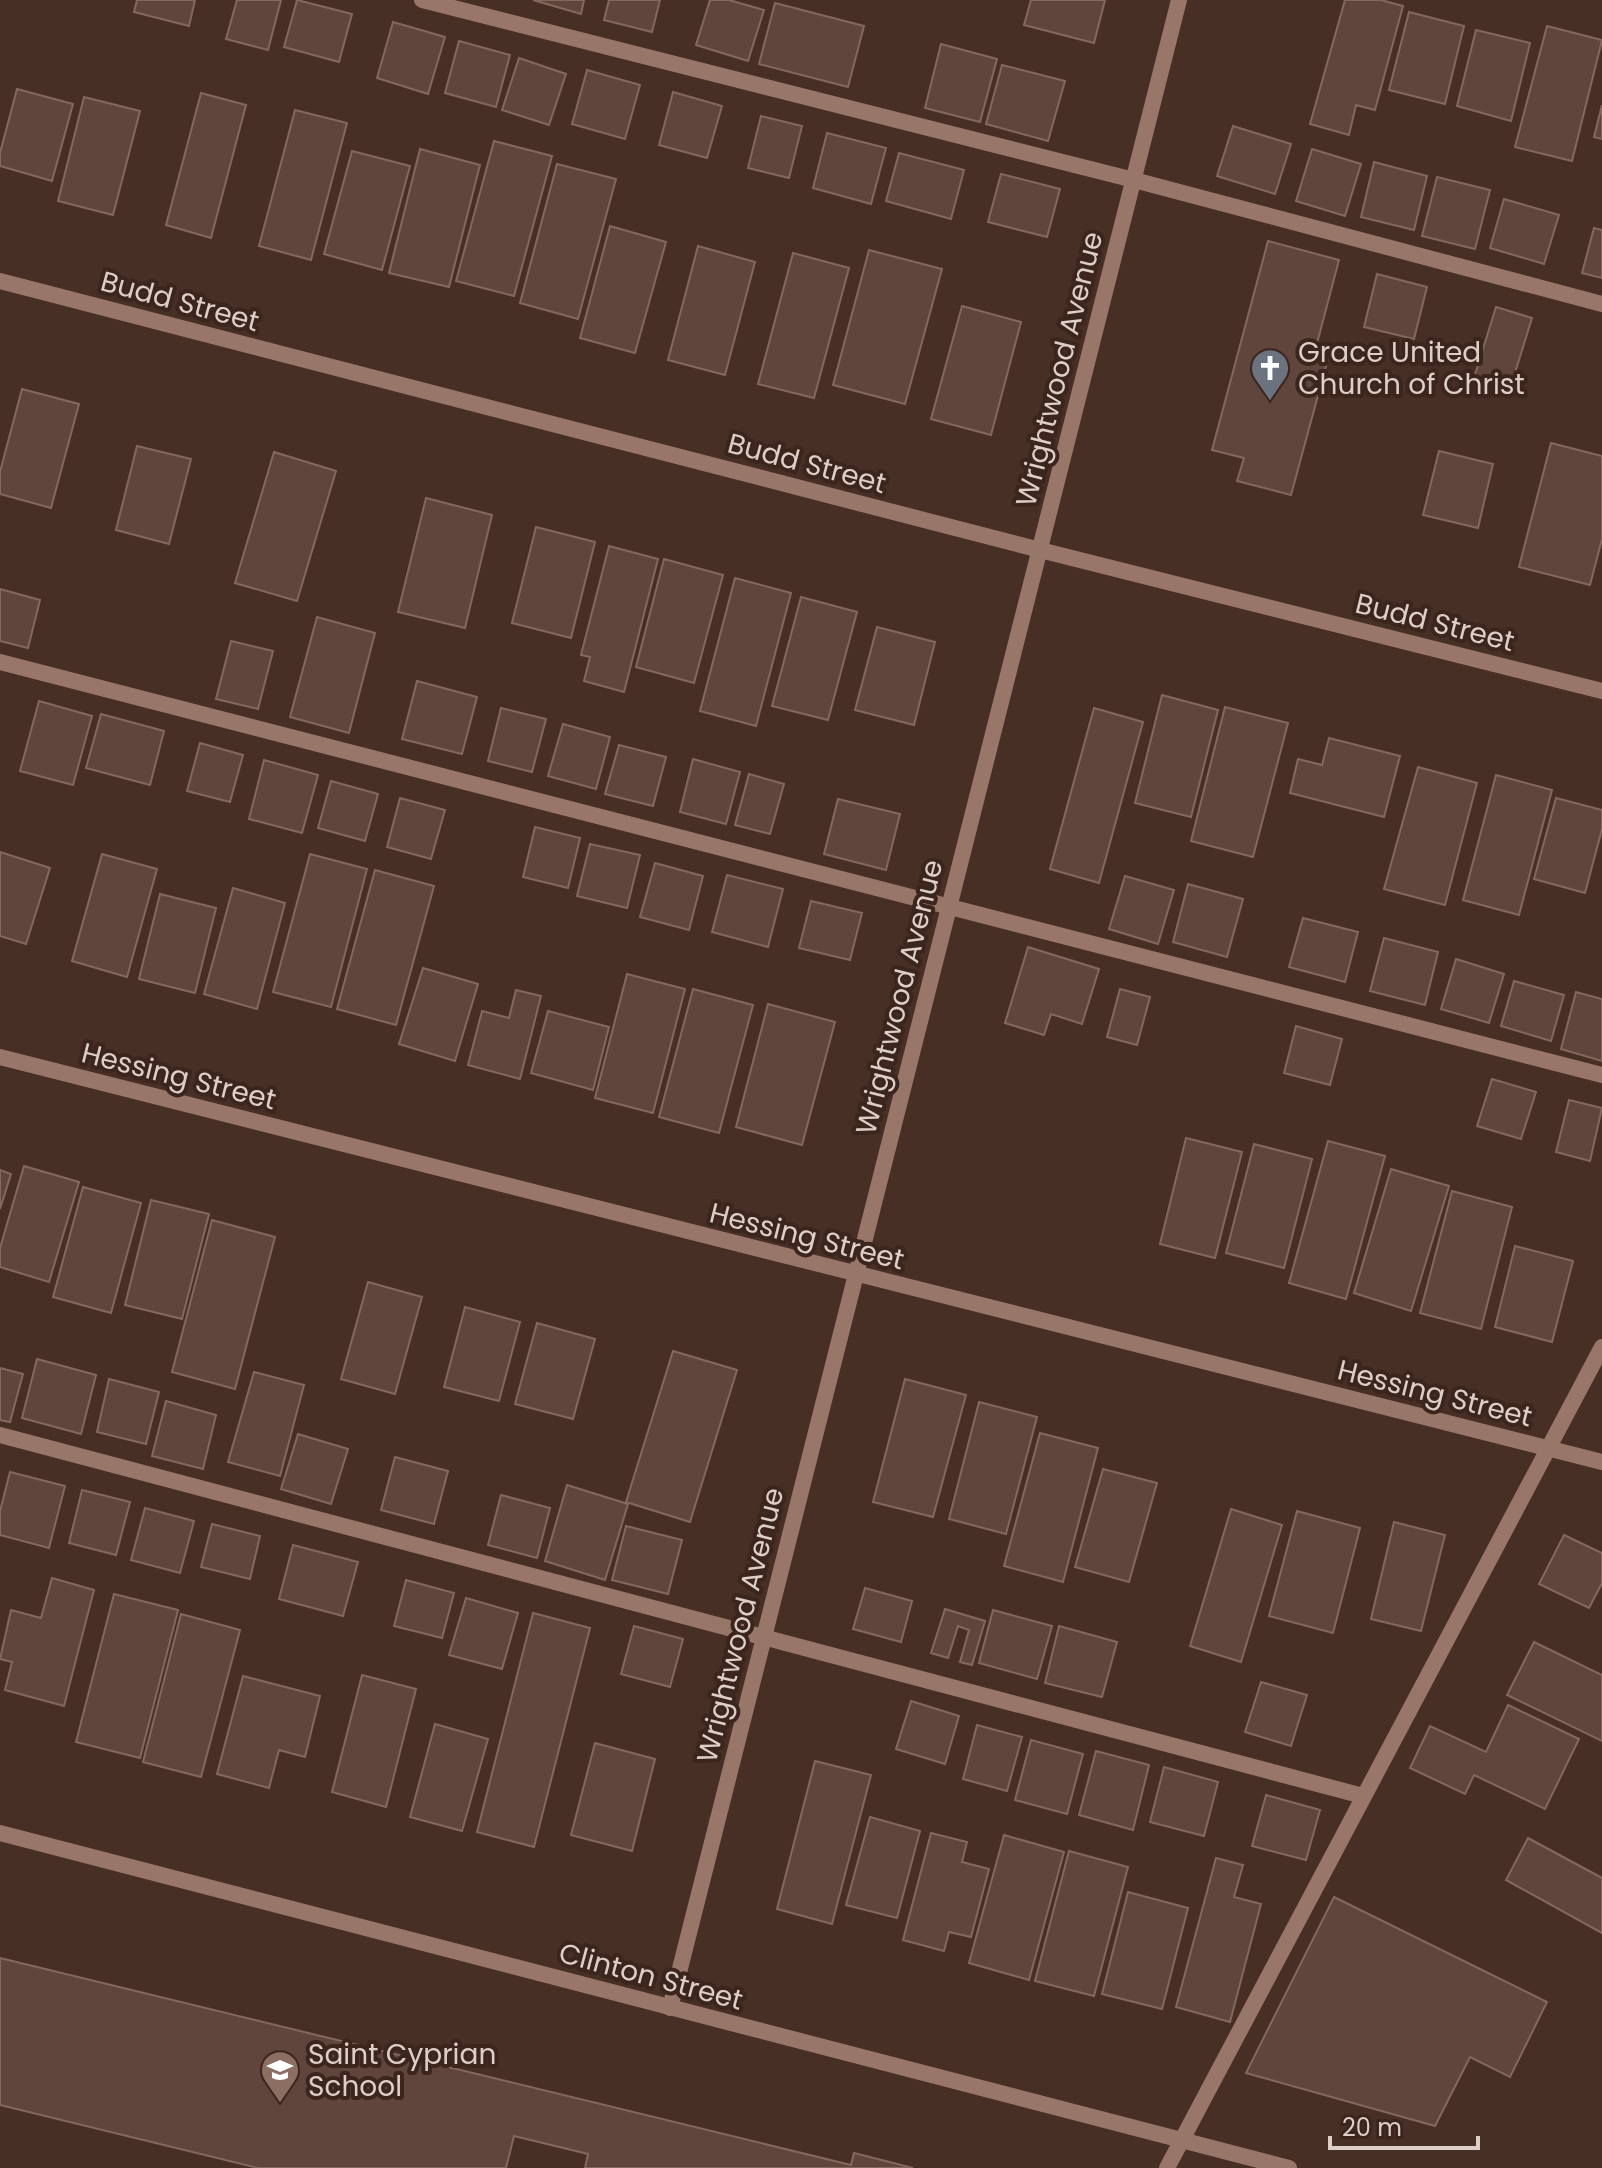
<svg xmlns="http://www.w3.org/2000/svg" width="1602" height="2168" viewBox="0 0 1602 2168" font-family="Poppins,sans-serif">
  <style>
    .building { fill: #5f453c; stroke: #84685e; stroke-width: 2 }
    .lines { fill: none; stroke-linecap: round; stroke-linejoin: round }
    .service { stroke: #997768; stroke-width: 16 }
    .minor { stroke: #997768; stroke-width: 16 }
    .labels { text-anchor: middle; stroke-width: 8; stroke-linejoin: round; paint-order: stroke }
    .street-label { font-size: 28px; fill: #decec8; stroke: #3c251d }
    .poi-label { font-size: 28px; fill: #decec8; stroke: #3c251d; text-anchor: start }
  </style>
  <rect width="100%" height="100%" fill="#472f26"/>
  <g class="building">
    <polygon points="137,0 195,0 189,26 134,12"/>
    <polygon points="237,0 281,0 268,50 226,39"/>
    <polygon points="297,0 352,14 339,62 284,47"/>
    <polygon points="533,0 584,0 581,14"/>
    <polygon points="609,0 660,0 652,32 604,20"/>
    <polygon points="710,0 729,0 764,10 748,61 696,45"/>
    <polygon points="1031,0 1105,0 1094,43 1024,25"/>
    <polygon points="1345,0 1381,0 1403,6 1375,110 1356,105 1349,135 1310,124"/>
    <polygon points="775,3 864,26 848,87 759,64"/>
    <polygon points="1409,12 1464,26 1445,104 1389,90"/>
    <polygon points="393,22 445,37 428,94 377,78"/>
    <polygon points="1547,26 1602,40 1572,161 1515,147"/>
    <polygon points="1476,30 1530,43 1511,121 1457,106"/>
    <polygon points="459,41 510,55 496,107 445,93"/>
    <polygon points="941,44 997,59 980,122 925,108"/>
    <polygon points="519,58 566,74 549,125 502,110"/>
    <polygon points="1002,65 1065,81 1048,141 986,124"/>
    <polygon points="587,70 640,85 625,139 572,124"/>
    <polygon points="17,89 73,104 52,181 0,166 0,153"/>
    <polygon points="673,92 722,106 707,158 659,145"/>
    <polygon points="201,93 246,105 211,238 166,225"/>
    <polygon points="84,97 140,111 113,215 58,201"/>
    <polygon points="1602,105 1602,139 1594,137"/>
    <polygon points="295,110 347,123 311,260 259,246"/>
    <polygon points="761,116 802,126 789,178 748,168"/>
    <polygon points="1233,126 1291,144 1275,194 1217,176"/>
    <polygon points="827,133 886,148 871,204 813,188"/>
    <polygon points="494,141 552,156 514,296 456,281"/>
    <polygon points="420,149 480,165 449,287 389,273"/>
    <polygon points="1312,149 1361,164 1345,216 1296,201"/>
    <polygon points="352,151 410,166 382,270 324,254"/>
    <polygon points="899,153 964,170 951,219 886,201"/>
    <polygon points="1374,162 1427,176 1414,230 1361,217"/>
    <polygon points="557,164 616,179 578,319 520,303"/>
    <polygon points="1001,174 1060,189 1047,237 988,222"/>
    <polygon points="1437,177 1490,190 1475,249 1422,236"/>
    <polygon points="1504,199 1559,215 1544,264 1490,248"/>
    <polygon points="610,226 666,242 635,353 580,338"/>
    <polygon points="1594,228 1602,230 1602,278 1582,273"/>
    <polygon points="1268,241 1339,260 1315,351 1329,355 1291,495 1237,481 1244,458 1212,450"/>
    <polygon points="698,246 755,262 725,375 668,360"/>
    <polygon points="869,250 942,269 905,404 833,385"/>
    <polygon points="793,253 849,268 814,398 758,384"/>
    <polygon points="1377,274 1427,287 1414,339 1364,327"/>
    <polygon points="962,306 1021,322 991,435 931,419"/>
    <polygon points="1496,307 1532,318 1510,389 1474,378"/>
    <polygon points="22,389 79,404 51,508 0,494 0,472"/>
    <polygon points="1551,443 1602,456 1602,539 1590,585 1519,567"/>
    <polygon points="137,446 191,459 169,544 116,530"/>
    <polygon points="1439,451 1493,464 1478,528 1423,515"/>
    <polygon points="274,452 336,471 297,601 235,583"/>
    <polygon points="426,498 492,515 465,628 398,612"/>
    <polygon points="536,527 595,542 571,638 512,623"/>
    <polygon points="609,546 658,559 624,692 584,681 590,657 581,655"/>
    <polygon points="664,559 723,575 694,683 636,667"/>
    <polygon points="735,578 791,593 756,726 700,711"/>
    <polygon points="0,589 40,600 28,648 0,641"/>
    <polygon points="801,597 857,612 828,720 772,706"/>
    <polygon points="317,617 375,633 349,733 290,717"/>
    <polygon points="877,627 935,642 914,725 855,710"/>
    <polygon points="231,641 273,651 258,709 216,699"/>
    <polygon points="417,681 477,697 462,754 402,739"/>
    <polygon points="1162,695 1218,710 1191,817 1135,803"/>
    <polygon points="39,701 92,716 73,785 20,771"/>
    <polygon points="1225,707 1288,723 1253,857 1191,841"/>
    <polygon points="501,708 546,719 532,772 488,761"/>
    <polygon points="1094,708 1143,722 1099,883 1050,869"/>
    <polygon points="101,714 164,731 150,785 86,768"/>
    <polygon points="563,724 610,737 596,789 548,776"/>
    <polygon points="1329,738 1400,756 1384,817 1290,793 1298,759 1322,765"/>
    <polygon points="200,743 243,755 230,802 187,791"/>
    <polygon points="619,745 666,757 653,806 605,794"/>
    <polygon points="693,759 740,772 726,824 680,812"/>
    <polygon points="264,760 318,775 302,833 249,819"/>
    <polygon points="1418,767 1477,783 1445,905 1384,889"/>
    <polygon points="749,774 784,784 770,834 735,825"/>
    <polygon points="1496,775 1552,790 1519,915 1463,900"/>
    <polygon points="331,781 378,794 365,841 318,828"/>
    <polygon points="400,798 445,810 431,859 387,847"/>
    <polygon points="1556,798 1602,810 1602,829 1585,893 1534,879"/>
    <polygon points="838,799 900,814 886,870 824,854"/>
    <polygon points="535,827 580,838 568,888 523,877"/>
    <polygon points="590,844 640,855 627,908 577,896"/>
    <polygon points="0,852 50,868 26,944 0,936"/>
    <polygon points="102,854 157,869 127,977 72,961"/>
    <polygon points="310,854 367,869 331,1007 273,992"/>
    <polygon points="655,863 703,876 689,930 640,917"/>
    <polygon points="375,870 434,886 396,1025 337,1009"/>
    <polygon points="727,875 783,889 768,947 712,932"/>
    <polygon points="1125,876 1174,890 1158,944 1109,929"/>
    <polygon points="1188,884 1243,899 1227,957 1173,942"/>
    <polygon points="233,888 285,903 257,1009 204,994"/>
    <polygon points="160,894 216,908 195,993 139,979"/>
    <polygon points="811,901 862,913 850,960 799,948"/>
    <polygon points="1303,918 1358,932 1345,982 1289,967"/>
    <polygon points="1384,938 1438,952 1425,1005 1370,991"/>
    <polygon points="1028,947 1099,969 1082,1024 1051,1014 1044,1035 1005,1023"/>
    <polygon points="1456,959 1504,974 1489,1023 1441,1009"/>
    <polygon points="423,968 478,984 455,1061 399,1044"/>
    <polygon points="627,974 685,989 653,1113 595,1098"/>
    <polygon points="1514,981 1564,995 1551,1041 1501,1026"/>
    <polygon points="693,989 753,1005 719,1133 659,1117"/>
    <polygon points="1120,989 1150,997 1137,1045 1107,1037"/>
    <polygon points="516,990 541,996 520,1079 468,1065 482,1011 509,1018"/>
    <polygon points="1576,992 1602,999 1602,1061 1561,1049"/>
    <polygon points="768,1004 835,1022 802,1145 736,1127"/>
    <polygon points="548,1011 609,1027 593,1090 531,1073"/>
    <polygon points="1296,1026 1342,1039 1330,1085 1284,1073"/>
    <polygon points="1492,1079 1536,1092 1521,1139 1477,1126"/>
    <polygon points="1569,1100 1602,1108 1590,1161 1556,1152"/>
    <polygon points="1186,1138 1242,1152 1215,1258 1160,1244"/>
    <polygon points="1328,1141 1385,1156 1346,1299 1289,1283"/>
    <polygon points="1254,1144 1312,1159 1284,1268 1226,1253"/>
    <polygon points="24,1166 79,1182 49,1282 0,1267 0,1248"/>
    <polygon points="1391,1169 1449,1186 1411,1311 1354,1293"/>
    <polygon points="0,1170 11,1174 0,1209"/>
    <polygon points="83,1187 141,1203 111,1313 53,1297"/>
    <polygon points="1452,1191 1512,1207 1481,1329 1420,1313"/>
    <polygon points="151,1200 209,1214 182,1319 125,1305"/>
    <polygon points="212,1220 275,1237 235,1389 172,1372"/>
    <polygon points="1515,1246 1573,1261 1552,1342 1495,1327"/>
    <polygon points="368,1282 422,1297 395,1394 341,1379"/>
    <polygon points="465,1307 520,1322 499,1401 444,1387"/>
    <polygon points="537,1323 595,1339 573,1419 515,1404"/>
    <polygon points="673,1351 737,1370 690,1522 626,1502"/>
    <polygon points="37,1359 96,1375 81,1434 22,1418"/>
    <polygon points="0,1368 23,1374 10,1422 0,1420"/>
    <polygon points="254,1372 304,1385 280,1476 228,1462"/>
    <polygon points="109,1379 159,1392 146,1444 97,1432"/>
    <polygon points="905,1379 966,1395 933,1517 873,1502"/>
    <polygon points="166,1401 216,1415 203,1469 152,1456"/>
    <polygon points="979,1402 1037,1417 1006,1534 949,1519"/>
    <polygon points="1040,1433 1098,1448 1063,1582 1004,1566"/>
    <polygon points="298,1434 348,1449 331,1504 281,1489"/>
    <polygon points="395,1457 448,1471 434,1524 381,1510"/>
    <polygon points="1103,1469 1157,1483 1129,1582 1075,1567"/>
    <polygon points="10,1472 65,1486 49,1548 0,1535 0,1511"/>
    <polygon points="567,1485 628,1504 605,1580 545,1561"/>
    <polygon points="82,1490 130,1502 116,1555 69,1543"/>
    <polygon points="501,1495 550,1508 537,1558 488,1545"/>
    <polygon points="145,1508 194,1521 180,1573 131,1560"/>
    <polygon points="1231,1509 1282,1525 1241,1662 1190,1646"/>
    <polygon points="1297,1511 1360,1528 1333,1633 1269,1616"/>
    <polygon points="1394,1522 1445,1535 1421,1631 1371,1619"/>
    <polygon points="212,1524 260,1536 250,1579 201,1567"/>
    <polygon points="626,1526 682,1540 668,1594 612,1580"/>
    <polygon points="1564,1535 1602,1553 1602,1583 1589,1608 1539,1584"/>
    <polygon points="293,1545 358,1562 343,1616 279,1599"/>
    <polygon points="52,1578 94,1590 64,1706 5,1690 12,1662 0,1659 11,1610 41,1618"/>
    <polygon points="406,1580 454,1593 442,1638 394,1626"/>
    <polygon points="865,1588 912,1601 901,1642 853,1629"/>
    <polygon points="114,1594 178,1610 140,1758 76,1742"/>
    <polygon points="466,1598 518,1613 502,1669 449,1655"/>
    <polygon points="945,1609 985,1621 972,1665 960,1662 969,1630 958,1626 948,1658 931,1653"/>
    <polygon points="993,1610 1052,1626 1037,1679 979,1663"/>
    <polygon points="533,1613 590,1628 534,1847 477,1832"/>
    <polygon points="181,1614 240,1630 201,1777 143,1762"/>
    <polygon points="634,1626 683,1639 670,1687 621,1674"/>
    <polygon points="1059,1626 1117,1642 1102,1697 1045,1683"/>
    <polygon points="1534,1642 1602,1675 1602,1741 1507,1695"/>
    <polygon points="362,1675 416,1689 386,1807 332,1792"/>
    <polygon points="243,1676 320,1696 305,1757 279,1750 269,1788 217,1774"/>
    <polygon points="1261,1682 1307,1695 1291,1746 1245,1732"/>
    <polygon points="911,1701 959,1716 945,1764 896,1749"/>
    <polygon points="1508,1705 1579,1739 1545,1809 1474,1775 1465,1794 1410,1768 1430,1726 1486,1752"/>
    <polygon points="435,1724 488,1739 462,1831 410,1817"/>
    <polygon points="977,1725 1022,1737 1007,1791 963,1779"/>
    <polygon points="1031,1740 1083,1754 1067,1814 1015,1800"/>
    <polygon points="595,1743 655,1759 632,1851 571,1835"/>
    <polygon points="1096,1751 1149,1765 1133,1830 1079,1815"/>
    <polygon points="815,1761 871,1775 832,1924 777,1909"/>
    <polygon points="1164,1767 1218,1782 1204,1836 1150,1822"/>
    <polygon points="1266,1795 1320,1810 1306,1860 1252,1846"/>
    <polygon points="870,1817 920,1831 897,1918 846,1905"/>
    <polygon points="931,1833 967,1842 962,1862 989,1869 971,1937 949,1932 944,1951 903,1940"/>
    <polygon points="1004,1835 1064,1852 1029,1980 969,1963"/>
    <polygon points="1528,1838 1602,1878 1602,1933 1506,1880"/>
    <polygon points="1069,1851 1128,1867 1094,1996 1035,1981"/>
    <polygon points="1216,1858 1243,1865 1234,1897 1261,1904 1230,2022 1176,2007"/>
    <polygon points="1128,1892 1188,1908 1162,2009 1102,1994"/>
    <polygon points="1334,1897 1547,2002 1510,2077 1470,2057 1435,2126 1246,2073"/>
    <polygon points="0,1958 851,2165 854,2153 913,2168 585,2168 588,2154 514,2136 506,2168 258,2168 0,2105"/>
  </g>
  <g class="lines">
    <g class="service">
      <polyline points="422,0 1134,180 1602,304"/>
      <polyline points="0,662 1602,1075"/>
      <polyline points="0,1435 1363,1796"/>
      <polyline points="1167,2168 1602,1347"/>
    </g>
    <g class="minor">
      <polyline points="0,281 1040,550 1602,691"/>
      <polyline points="0,1057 1602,1462"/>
      <polyline points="0,1833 1289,2168"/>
      <polyline points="670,2008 1179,0"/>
    </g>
  </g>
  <defs>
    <g id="church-pin" transform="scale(2)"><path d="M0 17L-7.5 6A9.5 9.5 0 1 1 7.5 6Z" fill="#6b7280" stroke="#3c251d"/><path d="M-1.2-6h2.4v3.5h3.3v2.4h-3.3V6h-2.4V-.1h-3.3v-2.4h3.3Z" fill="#fff"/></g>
    <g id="school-pin" transform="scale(2)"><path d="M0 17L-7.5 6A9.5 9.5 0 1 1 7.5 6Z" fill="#8d6e63" stroke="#3c251d"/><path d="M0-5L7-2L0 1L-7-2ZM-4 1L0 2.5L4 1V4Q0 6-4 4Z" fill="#fff"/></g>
  </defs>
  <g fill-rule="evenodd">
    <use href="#church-pin" x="1270" y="368"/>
    <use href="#school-pin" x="280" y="2070"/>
  </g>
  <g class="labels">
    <g class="street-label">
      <text transform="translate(180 301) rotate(15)" y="10">Budd Street</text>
      <text transform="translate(1059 369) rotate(-76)" y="10">Wrightwood Avenue</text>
      <text transform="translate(807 463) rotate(15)" y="10">Budd Street</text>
      <text transform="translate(1435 622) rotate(14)" y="10">Budd Street</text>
      <text transform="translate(899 997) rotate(-76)" y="10">Wrightwood Avenue</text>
      <text transform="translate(179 1076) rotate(14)" y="10">Hessing Street</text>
      <text transform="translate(807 1236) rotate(14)" y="10">Hessing Street</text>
      <text transform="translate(1435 1393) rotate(14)" y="10">Hessing Street</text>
      <text transform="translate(740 1625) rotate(-76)" y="10">Wrightwood Avenue</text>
      <text transform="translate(651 1976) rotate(15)" y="10">Clinton Street</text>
    </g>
    <g class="poi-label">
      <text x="1298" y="362">Grace United<tspan x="1298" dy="32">Church of Christ</tspan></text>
      <text x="308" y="2064">Saint Cyprian<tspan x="308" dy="32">School</tspan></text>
    </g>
  </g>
  <path d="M1330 2136v12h148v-12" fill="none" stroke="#decec8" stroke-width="4"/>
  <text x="1342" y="2136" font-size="24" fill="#decec8" stroke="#3c251d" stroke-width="6" paint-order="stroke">20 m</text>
</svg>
